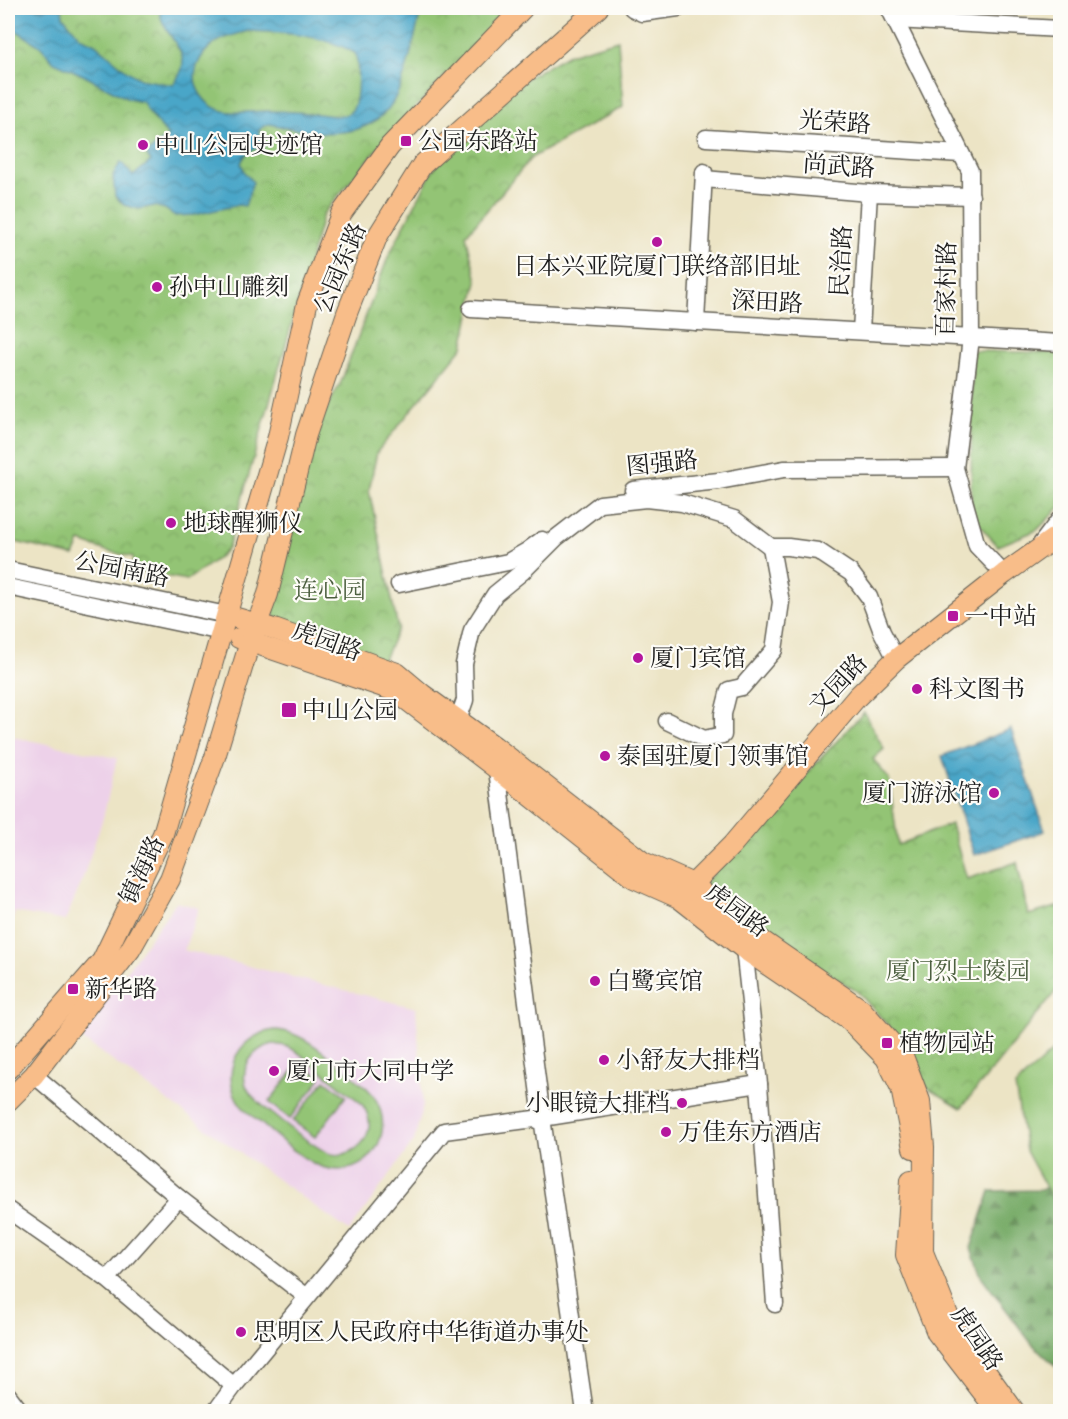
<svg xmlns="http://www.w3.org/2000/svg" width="1068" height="1419" viewBox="0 0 1068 1419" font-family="'Libre Bodoni','Noto Serif SC',serif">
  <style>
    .built { fill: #edd1e9 }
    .forest { fill: url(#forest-firs); stroke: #496341; stroke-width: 1.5 }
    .park { fill: url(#park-crowns); stroke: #587048; stroke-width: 1.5 }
    .garden { fill: #93c474; stroke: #587048; stroke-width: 1.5; fill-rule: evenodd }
    .water { fill: url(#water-waves); stroke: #326172; stroke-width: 1.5; fill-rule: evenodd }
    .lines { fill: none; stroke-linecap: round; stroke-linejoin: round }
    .minor-casing { stroke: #656257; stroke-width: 19 }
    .major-casing { stroke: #656257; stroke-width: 22 }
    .minor { stroke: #fff; stroke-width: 16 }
    .major { stroke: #f8bd89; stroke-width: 20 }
    .poi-dot { fill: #b5179e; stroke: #fdfcf7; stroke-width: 2 }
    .labels { text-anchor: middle; stroke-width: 4.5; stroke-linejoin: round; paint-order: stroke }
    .street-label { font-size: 24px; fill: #1c1c1c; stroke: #fdfcf7 }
    .poi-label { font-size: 24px; fill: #1c1c1c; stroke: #fdfcf7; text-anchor: start }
    .park-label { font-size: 24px; fill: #4c5f3f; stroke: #fdfcf7 }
  </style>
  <defs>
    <pattern id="forest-firs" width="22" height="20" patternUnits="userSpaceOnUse" patternTransform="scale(1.5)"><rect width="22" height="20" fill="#76aa66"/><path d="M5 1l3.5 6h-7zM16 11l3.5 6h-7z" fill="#608a53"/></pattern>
    <pattern id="park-crowns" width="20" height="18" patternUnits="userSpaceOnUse" patternTransform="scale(1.5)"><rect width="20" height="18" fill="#93c474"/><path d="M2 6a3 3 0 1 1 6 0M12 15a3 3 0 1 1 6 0" fill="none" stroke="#7ea864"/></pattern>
    <pattern id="water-waves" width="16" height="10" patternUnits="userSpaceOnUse" patternTransform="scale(1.5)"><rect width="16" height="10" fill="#49a6c8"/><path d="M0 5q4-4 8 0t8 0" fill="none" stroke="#3c86a2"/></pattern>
  </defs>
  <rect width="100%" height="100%" fill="#fdfcf7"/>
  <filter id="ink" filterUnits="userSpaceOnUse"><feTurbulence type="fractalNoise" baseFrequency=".0167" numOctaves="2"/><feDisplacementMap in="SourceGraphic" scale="12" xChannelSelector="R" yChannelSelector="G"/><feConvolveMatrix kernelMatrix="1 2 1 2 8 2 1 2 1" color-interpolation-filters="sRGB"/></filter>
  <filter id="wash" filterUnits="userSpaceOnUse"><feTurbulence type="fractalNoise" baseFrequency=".008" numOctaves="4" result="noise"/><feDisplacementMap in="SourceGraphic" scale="24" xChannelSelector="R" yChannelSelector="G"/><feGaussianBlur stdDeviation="1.35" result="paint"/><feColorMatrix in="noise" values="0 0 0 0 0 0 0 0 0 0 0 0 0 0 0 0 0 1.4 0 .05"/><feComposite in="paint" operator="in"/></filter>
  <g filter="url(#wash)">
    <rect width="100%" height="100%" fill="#ece4c5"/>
    <g class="built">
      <polygon points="8,736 117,758 103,818 80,886 65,921 15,912 10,926 8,925"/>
      <polygon points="176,902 199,908 184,950 416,1008 423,1106 414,1141 349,1231 79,1037"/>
    </g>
    <polygon class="forest" points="1060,1180 1060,1370 1031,1343 981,1276 971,1248 990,1191 1041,1190"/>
    <g class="park">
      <polygon points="8,8 510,8 389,135 323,214 228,548 218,558 187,580 131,570 133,557 107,551 80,542 74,556 16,542 8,543"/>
      <polygon points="618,40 623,107 531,158 466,235 477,281 463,347 377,452 369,490 398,628 379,670 279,634 267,589 312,435 341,382 388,257 433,170 509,88 569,54"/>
      <polygon points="972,351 1060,353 1060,507 1037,530 998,546 971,516"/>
      <polygon points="864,712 884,749 873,759 889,779 898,845 951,824 967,879 1017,862 1028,915 1060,906 1060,986 961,1108 922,1084 894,1032 858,992 698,890"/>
    </g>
    <g class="garden">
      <path d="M 275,1030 C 305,1030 343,1069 366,1087 C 402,1121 375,1181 325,1168 C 303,1163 266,1126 246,1111 C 216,1081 234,1035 275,1030 ZM 273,1044 L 286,1046 L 296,1051 L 361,1103 C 369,1113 372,1126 366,1137 C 359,1150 345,1157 331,1154 C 319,1151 257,1104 250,1093 C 236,1072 251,1049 273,1044 Z"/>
      <polygon points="1060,1044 1060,1213 1026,1151 1015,1086"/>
      <polygon points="300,1062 321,1078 290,1119 269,1102"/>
      <polygon points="325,1080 346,1096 315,1137 293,1121"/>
    </g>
    <g class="water">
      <path d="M 8,8 L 62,8 L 63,16 L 80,37 L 95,44 L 127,71 L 140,79 L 173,85 C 176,80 181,74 182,68 C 188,47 159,32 160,8 L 422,8 C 414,35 406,87 388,109 C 361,143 308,133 270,124 L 265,125 L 259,130 L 260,140 L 264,147 C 251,149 246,151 241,163 L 245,173 L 253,182 L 245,206 L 238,205 L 194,215 L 175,216 L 165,209 L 154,206 L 139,209 L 124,205 L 115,196 L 113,175 L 121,162 L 133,176 L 151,161 L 146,154 L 168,136 L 147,110 L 143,102 L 128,99 L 83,75 L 54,62 L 40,46 L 14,29 L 8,17 ZM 248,31 C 282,32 324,35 355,53 C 359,63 359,101 352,110 C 348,116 341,115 335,116 C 312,113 289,111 266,111 C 252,111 237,114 224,111 C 204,107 190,85 197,66 C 206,42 225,37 248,31 Z"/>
      <polygon points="1011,729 1045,831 974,855 942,756"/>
    </g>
  </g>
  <g filter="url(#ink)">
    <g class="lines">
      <g class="minor-casing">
        <g id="minor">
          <polyline points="632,8 642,13 678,8"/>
          <polyline points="889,8 970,171 971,338 955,468 977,546 1004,574"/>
          <polyline points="895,20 1060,29"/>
          <polyline points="706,138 961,154"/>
          <polyline points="704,179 869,193 971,196"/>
          <polyline points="471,309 1060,343"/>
          <polyline points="696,322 704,172"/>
          <polyline points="861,331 869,193"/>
          <polyline points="633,490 719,481 784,469 955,468"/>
          <polyline points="1041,544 1060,519"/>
          <polyline points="8,570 227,615"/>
          <polyline points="399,584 508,562 527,551 542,540"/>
          <polyline points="8,587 222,632"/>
          <polyline points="458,720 465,700 464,664 472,630 495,594 522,572 556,538 600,504 646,499 682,503 734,519 771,547 788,547 818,551 851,573 869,597 882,632 896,659"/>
          <polyline points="667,721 704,739 723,735 723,714 729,690 742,687 774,650 781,602 771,547"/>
          <polyline points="496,762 542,1118 759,1084 743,939"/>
          <polyline points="759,1084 775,1304"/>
          <polyline points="179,1198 307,1297"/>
          <polyline points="8,1210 107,1279 179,1198 34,1075"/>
          <polyline points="107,1279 234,1386 215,1412"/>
          <polyline points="234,1386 444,1131 542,1118 585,1412"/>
          <polyline points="8,1395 21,1412"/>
        </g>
      </g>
      <g class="major-casing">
        <g id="major">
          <polyline points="227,615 274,629 397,673 422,694 494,746 643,862 693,884 741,926 861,1009 903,1056 920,1101 924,1147 923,1252 952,1325 1015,1412"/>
          <polyline points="239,638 395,691 497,769 634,878 679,898 744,949 850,1021 886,1058 901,1088 913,1148"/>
          <polyline points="685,892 732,845 857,697 896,659 1004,574 1060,534"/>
          <polyline points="8,1069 102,961 163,834 278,437 307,304 341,214 390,146 523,8"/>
          <polyline points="8,1101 34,1075 130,950 170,879 215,757 250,642 268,594 306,435 347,313 377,237 422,165 598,8"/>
          <polyline points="911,1180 906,1255 937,1333 998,1412"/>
        </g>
      </g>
      <use href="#minor" class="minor"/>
      <use href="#major" class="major"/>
    </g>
  </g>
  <g class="poi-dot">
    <rect x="400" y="135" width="12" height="12" rx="3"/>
    <circle cx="143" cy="145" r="6"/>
    <circle cx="657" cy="242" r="6"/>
    <circle cx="157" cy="287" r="6"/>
    <circle cx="171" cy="523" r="6"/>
    <rect x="947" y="610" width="12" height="12" rx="3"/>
    <circle cx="638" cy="658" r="6"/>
    <circle cx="917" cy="689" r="6"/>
    <rect x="281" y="702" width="16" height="16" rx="3"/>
    <circle cx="605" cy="756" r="6"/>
    <circle cx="994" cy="793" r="6"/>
    <circle cx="595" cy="981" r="6"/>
    <rect x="67" y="983" width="12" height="12" rx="3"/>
    <rect x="881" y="1037" width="12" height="12" rx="3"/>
    <circle cx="604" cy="1060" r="6"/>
    <circle cx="274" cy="1071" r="6"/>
    <circle cx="682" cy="1103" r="6"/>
    <circle cx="666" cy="1132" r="6"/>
    <circle cx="241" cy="1332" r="6"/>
  </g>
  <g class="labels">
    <g class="street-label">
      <text transform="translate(835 122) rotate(4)" y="8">光荣路</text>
      <text transform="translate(839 166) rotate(4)" y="8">尚武路</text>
      <text transform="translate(841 261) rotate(-87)" y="8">民治路</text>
      <text transform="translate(340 268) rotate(-67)" y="8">公园东路</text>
      <text transform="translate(946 289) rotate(-89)" y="8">百家村路</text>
      <text transform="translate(767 302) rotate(3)" y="8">深田路</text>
      <text transform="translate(662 463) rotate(-6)" y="8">图强路</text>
      <text transform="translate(122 569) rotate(11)" y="8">公园南路</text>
      <text transform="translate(327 641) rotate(20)" y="8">虎园路</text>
      <text transform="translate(838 684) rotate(-47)" y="8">文园路</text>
      <text transform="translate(142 870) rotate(-65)" y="8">镇海路</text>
      <text transform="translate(737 910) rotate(37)" y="8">虎园路</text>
      <text transform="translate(977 1338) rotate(56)" y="8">虎园路</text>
    </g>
    <g class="poi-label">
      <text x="418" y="149">公园东路站</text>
      <text x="155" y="153">中山公园史迹馆</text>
      <text x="657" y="274" text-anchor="middle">日本兴亚院厦门联络部旧址</text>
      <text x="169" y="295">孙中山雕刻</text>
      <text x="183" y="531">地球醒狮仪</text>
      <text x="965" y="624">一中站</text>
      <text x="650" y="666">厦门宾馆</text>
      <text x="929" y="697">科文图书</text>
      <text x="302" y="718">中山公园</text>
      <text x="617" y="764">泰国驻厦门领事馆</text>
      <text x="982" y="801" text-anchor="end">厦门游泳馆</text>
      <text x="607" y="989">白鹭宾馆</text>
      <text x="85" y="997">新华路</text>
      <text x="899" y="1051">植物园站</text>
      <text x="616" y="1068">小舒友大排档</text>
      <text x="286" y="1079">厦门市大同中学</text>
      <text x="670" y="1111" text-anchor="end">小眼镜大排档</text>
      <text x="678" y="1140">万佳东方酒店</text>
      <text x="253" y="1340">思明区人民政府中华街道办事处</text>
    </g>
    <g class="park-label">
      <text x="330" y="598">连心园</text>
      <text x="958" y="979">厦门烈士陵园</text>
    </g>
  </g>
  <rect width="1068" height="1419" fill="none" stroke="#fdfcf7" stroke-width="30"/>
</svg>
